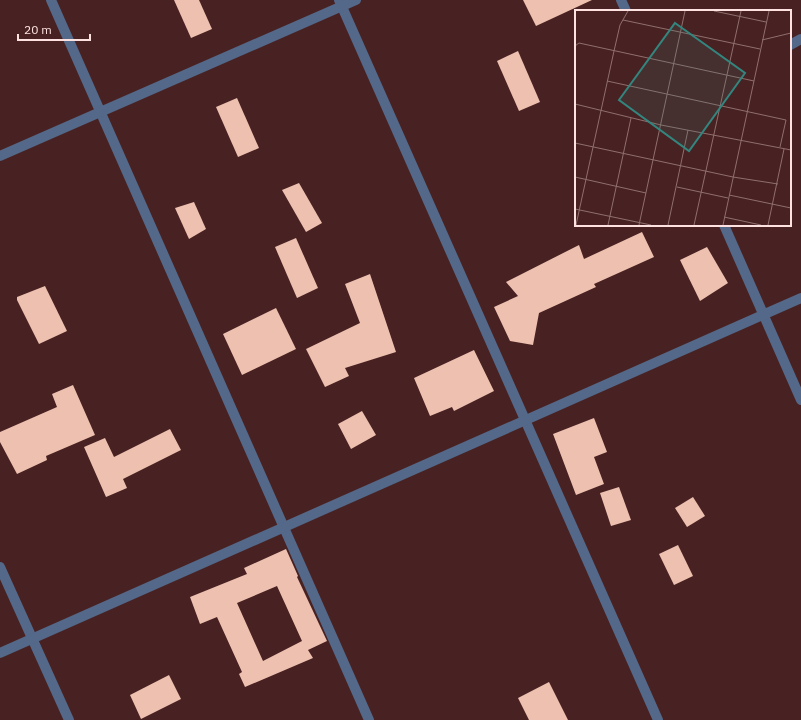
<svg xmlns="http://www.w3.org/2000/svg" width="801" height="720" viewBox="0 0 801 720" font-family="'IBM Plex Sans',sans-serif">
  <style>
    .building { fill: #eec0b0; fill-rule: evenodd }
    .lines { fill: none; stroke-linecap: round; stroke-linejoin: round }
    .minor { stroke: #546889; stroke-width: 10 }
    .inset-road { fill: none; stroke: #906f6e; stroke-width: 1 }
    .view { fill: #33867f; fill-opacity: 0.15; stroke: #33867f; stroke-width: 2 }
    .inset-edge { fill: none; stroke: #fde2e1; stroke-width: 2 }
  </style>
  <rect width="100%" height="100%" fill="#482222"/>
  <g class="building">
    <polygon points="174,0 199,0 212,29 191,38"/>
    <polygon points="523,0 592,0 536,26"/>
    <polygon points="518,51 540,102 519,111 497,61"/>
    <polygon points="237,98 259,148 238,157 216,107"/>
    <polygon points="299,183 322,223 306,232 282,190"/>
    <polygon points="194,202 206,229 189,239 175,208"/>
    <polygon points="642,232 654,257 594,284 596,287 539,313 533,345 510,341 494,307 518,296 506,282 579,245 584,259"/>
    <polygon points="296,238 318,288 297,298 275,247"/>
    <polygon points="707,247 728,283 700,301 680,260"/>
    <polygon points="370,274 396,352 345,368 349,376 325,387 306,349 360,323 345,284"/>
    <polygon points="45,286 67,331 39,344 17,300 17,297"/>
    <polygon points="276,308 296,349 242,375 223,334"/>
    <polygon points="474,350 494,391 454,411 452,407 430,416 414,378"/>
    <polygon points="73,385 95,435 46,456 47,460 17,474 0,442 0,432 57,407 52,394"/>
    <polygon points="362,411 376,435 351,449 338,424"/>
    <polygon points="594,418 607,452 594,457 604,484 576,495 553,434"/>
    <polygon points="170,429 181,450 123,479 127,488 106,497 84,447 105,438 114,457"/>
    <polygon points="619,487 631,520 611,526 600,493"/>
    <polygon points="693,497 705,516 687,527 675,508"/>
    <polygon points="678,545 693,576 674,585 659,554"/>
    <path d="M 286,549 L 298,576 L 297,577 L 327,641 L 308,650 L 313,658 L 245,687 L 239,674 L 242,672 L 217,617 L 200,624 L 190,597 L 247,574 L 244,568 ZM 277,586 L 302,641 L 263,661 L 237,603 Z"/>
    <polygon points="169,675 181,699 141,719 130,695"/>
    <polygon points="549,682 568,720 529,720 518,698"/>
  </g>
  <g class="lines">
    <g class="minor">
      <polyline points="51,0 369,720"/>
      <polyline points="339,0 658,720"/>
      <polyline points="621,0 626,11"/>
      <polyline points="790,45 801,39"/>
      <polyline points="0,156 356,0"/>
      <polyline points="724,225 801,400"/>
      <polyline points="0,567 69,720"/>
      <polyline points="0,653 801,298"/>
    </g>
  </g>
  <g transform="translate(575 10)">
    <rect width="216" height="216" fill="#482222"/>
    <path class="inset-road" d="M 139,1 L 191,12M 48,10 L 185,39M 187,30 L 216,23M 0,36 L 4,33 L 179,71M 32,71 L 211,110 L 205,137M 0,94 L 86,115 L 216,140M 0,133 L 158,167 L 203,174M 0,167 L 71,183M 102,177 L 153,188M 154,185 L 216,198M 0,199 L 76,215M 149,207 L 186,215M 1,215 L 39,41 L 45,15 L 53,1M 33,215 L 56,108M 64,215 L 110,1M 93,215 L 113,120M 119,215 L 166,1M 148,215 L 194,1M 193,215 L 209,139"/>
    <path class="view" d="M 100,13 L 170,63 L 114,141 L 44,90 Z"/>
    <rect width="216" height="216" class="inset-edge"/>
  </g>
  <path d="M18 34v6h72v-6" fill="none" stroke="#fde2e1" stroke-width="2"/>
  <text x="24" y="34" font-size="12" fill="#fde2e1" stroke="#482222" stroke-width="3" paint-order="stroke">20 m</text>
</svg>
